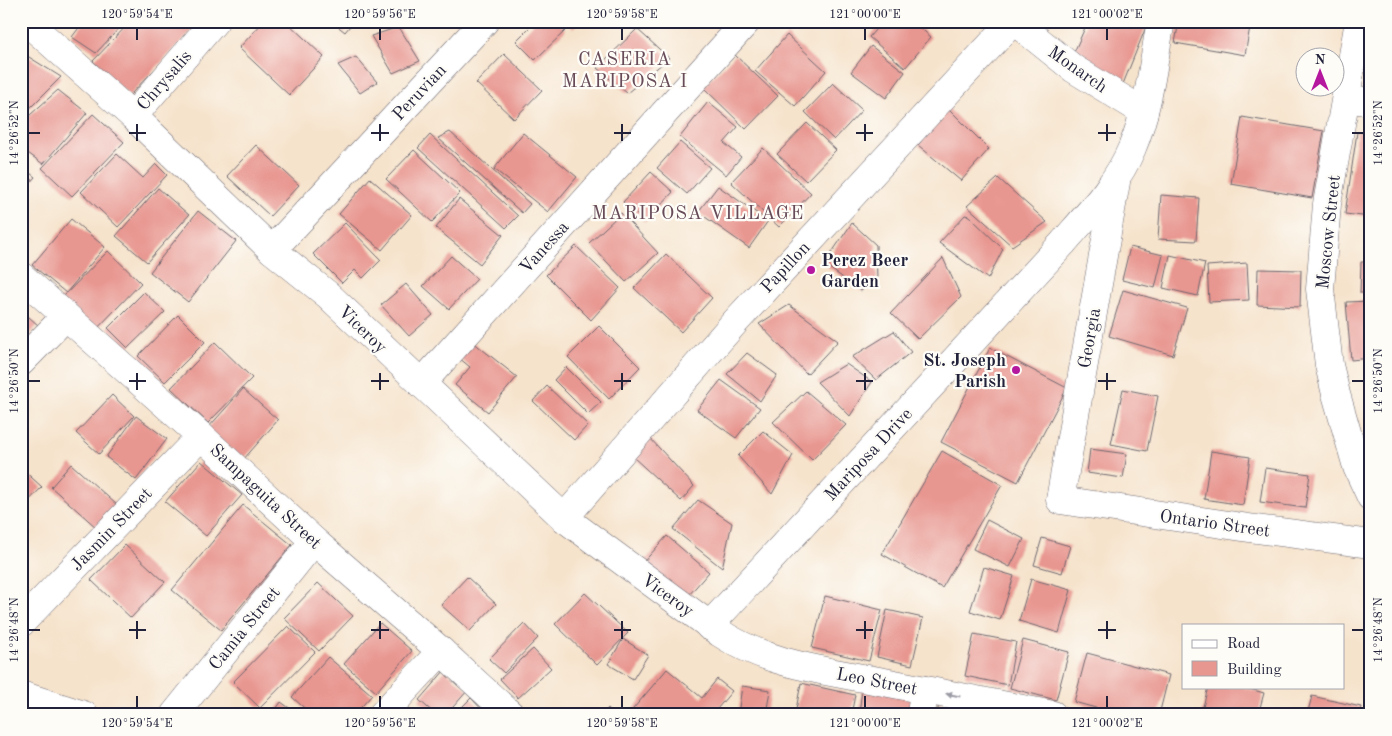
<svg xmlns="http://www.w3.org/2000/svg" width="1392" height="736" viewBox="0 0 1392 736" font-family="'Old Standard TT',serif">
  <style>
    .building { fill: #e89690 }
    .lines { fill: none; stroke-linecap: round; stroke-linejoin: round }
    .minor-casing { stroke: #6c666e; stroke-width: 29 }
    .minor { stroke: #fff; stroke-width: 28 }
    .oneway { fill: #9c9ca7 }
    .ticks { fill: none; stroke: #22223b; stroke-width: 2 }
    .poi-dot { fill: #b5179e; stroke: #fdfcf7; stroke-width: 2 }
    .labels { text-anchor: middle; stroke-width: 4.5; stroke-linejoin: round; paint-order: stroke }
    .street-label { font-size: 18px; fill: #22223b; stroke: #fdfcf7 }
    .poi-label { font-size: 18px; font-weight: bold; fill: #22223b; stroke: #fdfcf7; text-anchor: start }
    .neighbourhood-label { font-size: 19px; letter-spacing: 1px; fill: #674b59; stroke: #fdfcf7 }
    .neatline { fill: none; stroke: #22223b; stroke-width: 2 }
    .ticks-label { font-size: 12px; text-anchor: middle; fill: #22223b }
  </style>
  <rect width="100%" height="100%" fill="#fdfcf7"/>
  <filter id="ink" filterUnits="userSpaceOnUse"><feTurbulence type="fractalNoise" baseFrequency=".02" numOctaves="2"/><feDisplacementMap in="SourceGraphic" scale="10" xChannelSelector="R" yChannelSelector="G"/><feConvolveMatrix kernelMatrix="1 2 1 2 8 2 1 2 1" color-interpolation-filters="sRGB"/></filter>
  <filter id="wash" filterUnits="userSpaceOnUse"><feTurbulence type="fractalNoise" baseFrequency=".0096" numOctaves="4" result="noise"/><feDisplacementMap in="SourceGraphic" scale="20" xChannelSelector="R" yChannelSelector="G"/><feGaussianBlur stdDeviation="1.12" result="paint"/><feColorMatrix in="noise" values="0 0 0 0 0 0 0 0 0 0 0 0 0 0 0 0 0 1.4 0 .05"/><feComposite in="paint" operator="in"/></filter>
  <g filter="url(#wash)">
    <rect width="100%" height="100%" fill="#f6e3cc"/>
    <g id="blocks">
      <g class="building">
        <polygon points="84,21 126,21 96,53 72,37"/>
        <polygon points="131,21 201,21 129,96 93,61"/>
        <polygon points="264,21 286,21 324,57 289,95 239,48"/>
        <polygon points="331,21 354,21 345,32"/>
        <polygon points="531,21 557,21 566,30 535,60 516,41 534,23"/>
        <polygon points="567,21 580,21 573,28"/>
        <polygon points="883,21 912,21 931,37 905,68 869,37"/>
        <polygon points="1088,21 1148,22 1123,84 1071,59"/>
        <polygon points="1179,21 1251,21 1245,55 1175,43"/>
        <polygon points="399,27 420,61 393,73 371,36"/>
        <polygon points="637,29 669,58 627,93 597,68"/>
        <polygon points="787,35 826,71 795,106 755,71"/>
        <polygon points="871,46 905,72 886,98 851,72"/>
        <polygon points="24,54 61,77 23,115 21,114 21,57"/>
        <polygon points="504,54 542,90 514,119 476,83"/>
        <polygon points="735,55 778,96 746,129 703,87"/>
        <polygon points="356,57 377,82 360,93 338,65"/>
        <polygon points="833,83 862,110 834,140 805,112"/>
        <polygon points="58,90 87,113 43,164 21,148 21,123"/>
        <polygon points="708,102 738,127 724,143 741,157 726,175 680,137"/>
        <polygon points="948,108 989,149 961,181 918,145"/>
        <polygon points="93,114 124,142 72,196 42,168"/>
        <polygon points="1242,117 1324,131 1312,198 1231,184"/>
        <polygon points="807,123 836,150 806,181 777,154"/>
        <polygon points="450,132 530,204 522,213 438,138"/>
        <polygon points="1357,132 1371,134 1371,217 1345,214"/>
        <polygon points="523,133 577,177 548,212 494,169"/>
        <polygon points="430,135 518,216 506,228 418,148"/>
        <polygon points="680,142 710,168 687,194 657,168"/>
        <polygon points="256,145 299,185 270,216 227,176"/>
        <polygon points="763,148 811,193 779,227 731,182"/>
        <polygon points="414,150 460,193 432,222 386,179"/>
        <polygon points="117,154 143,178 156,164 167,175 118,227 81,192"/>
        <polygon points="21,166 35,177 21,193"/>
        <polygon points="651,172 673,192 645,222 623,202"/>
        <polygon points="370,178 412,215 382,250 339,214"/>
        <polygon points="998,178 1047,222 1012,246 967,206"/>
        <polygon points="718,186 768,221 749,248 698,212"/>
        <polygon points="158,188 189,215 147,262 116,236"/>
        <polygon points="1161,195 1199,198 1196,241 1158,239"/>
        <polygon points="459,199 503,235 480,264 436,228"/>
        <polygon points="198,211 236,241 188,302 150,272"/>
        <polygon points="621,213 658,253 626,282 589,243"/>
        <polygon points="965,215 969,216 1003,249 988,279 939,243"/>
        <polygon points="71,219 105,247 66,293 32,265"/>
        <polygon points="345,223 381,260 363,278 355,270 342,283 313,254"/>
        <polygon points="852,223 876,245 877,279 861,291 824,264"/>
        <polygon points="576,246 620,288 591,320 546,275"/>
        <polygon points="1130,247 1163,255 1155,288 1122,280"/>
        <polygon points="108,251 141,283 92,334 58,302"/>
        <polygon points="666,254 712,298 681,332 634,288"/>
        <polygon points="1170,255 1205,263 1198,296 1163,288"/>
        <polygon points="451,256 477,279 449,309 423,286"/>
        <polygon points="943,258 961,297 918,339 891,313"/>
        <polygon points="1361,262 1371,262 1371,293 1360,293"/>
        <polygon points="1247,263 1249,300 1209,302 1207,266"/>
        <polygon points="1258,269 1301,270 1300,307 1257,305"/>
        <polygon points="406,284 433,315 409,336 381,305"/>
        <polygon points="1123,290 1187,308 1173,355 1109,336"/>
        <polygon points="144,292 165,312 128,348 108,328"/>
        <polygon points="1371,301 1371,358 1351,360 1346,302"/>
        <polygon points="789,305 838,341 807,374 759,324"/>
        <polygon points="21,310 38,325 21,343"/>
        <polygon points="178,315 205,342 165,382 138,356"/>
        <polygon points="599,326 640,367 609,399 568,357"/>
        <polygon points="894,331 911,352 876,380 852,357"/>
        <polygon points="215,342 252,378 208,423 171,388"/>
        <polygon points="473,342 517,377 488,412 455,385 470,367 459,358"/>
        <polygon points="990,348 1067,388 1018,482 941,442"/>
        <polygon points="747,353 777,375 760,401 727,374"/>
        <polygon points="846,364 872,382 850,416 817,382"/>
        <polygon points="566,367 601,402 588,414 554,380"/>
        <polygon points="721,380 760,408 736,438 697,410"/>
        <polygon points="547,386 588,425 574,440 533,401"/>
        <polygon points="243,389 278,420 243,460 207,429"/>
        <polygon points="1123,389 1158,396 1147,451 1111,444"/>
        <polygon points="806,391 846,425 812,460 773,422"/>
        <polygon points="112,395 134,416 99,454 76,433"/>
        <polygon points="136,416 167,439 136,480 106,457"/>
        <polygon points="763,431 793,455 772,494 738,456"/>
        <polygon points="649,437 694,486 681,501 633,457"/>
        <polygon points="1090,449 1127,454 1123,478 1087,473"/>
        <polygon points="942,451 1002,485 942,588 882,554"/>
        <polygon points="1211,451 1250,457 1243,505 1204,499"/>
        <polygon points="201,461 242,495 206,536 165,502"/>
        <polygon points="71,464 117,505 97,528 51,487"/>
        <polygon points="21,468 42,487 21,509"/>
        <polygon points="1265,468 1310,474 1305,508 1260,502"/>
        <polygon points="698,500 732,523 722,568 673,529"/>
        <polygon points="243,505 292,545 221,630 172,590"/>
        <polygon points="987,520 1024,539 1010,567 973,549"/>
        <polygon points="667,536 709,572 682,603 640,566"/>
        <polygon points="1042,538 1070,546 1062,573 1034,565"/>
        <polygon points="125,545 165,582 131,618 91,580"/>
        <polygon points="984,567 1014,576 1000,620 970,611"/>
        <polygon points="467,577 496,604 470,631 441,605"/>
        <polygon points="1031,579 1071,590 1059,633 1019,621"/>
        <polygon points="318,583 353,616 319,651 284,618"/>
        <polygon points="585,593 628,633 597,665 555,624"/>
        <polygon points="825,596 882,610 869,661 812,648"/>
        <polygon points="887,610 923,618 912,665 877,657"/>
        <polygon points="380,623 412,651 376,692 344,664"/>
        <polygon points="524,623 538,638 504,673 489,659"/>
        <polygon points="288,626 315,652 260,708 233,682"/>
        <polygon points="974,634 1016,642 1008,685 965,676"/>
        <polygon points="623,639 648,655 633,679 608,664"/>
        <polygon points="1023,640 1069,652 1056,700 1010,688"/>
        <polygon points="533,649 551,668 518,698 500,679"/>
        <polygon points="1087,653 1169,675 1159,715 1121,715 1074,702"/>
        <polygon points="328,657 372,695 354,715 312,715 292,697"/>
        <polygon points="667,669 702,698 717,679 732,691 712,715 639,715 633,709"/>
        <polygon points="445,670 468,690 446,715 436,715 419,700"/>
        <polygon points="801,683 855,695 851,715 795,715"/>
        <polygon points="742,686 770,690 766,715 738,715"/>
        <polygon points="1208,687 1243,687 1264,693 1258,715 1201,715"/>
        <polygon points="862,688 916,695 914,715 859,715"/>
        <polygon points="1312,696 1361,707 1360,715 1307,715"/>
        <polygon points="471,698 487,715 454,715"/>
        <polygon points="281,702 299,715 272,715"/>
        <polygon points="939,703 985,715 937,715"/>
        <polygon points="608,708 615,715 601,715"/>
      </g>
    </g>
  </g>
  <g filter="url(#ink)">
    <use href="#blocks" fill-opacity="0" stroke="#6c666e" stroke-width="1"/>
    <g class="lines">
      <g class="minor-casing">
        <g id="minor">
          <path d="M 26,21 L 133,116 L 272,250 L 328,295 L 564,518 L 720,633 C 768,665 828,671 884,682 C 940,693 996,704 1053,715"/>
          <polyline points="1014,21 1074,69 1144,112"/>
          <polyline points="1359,21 1327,204 1320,289 1329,365 1336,394 1357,467 1371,497"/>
          <polyline points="1346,98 1371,102"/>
          <polyline points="133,116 215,21"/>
          <polyline points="1116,182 1060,500 1249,528 1371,544"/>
          <polyline points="272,250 485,21"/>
          <polyline points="21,276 201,436 314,541 441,651 511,715"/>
          <polyline points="21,362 66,316"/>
          <polyline points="421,384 747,21"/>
          <polyline points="564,518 736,321 1013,21"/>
          <polyline points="21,623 201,436"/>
          <path d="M 709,626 L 1063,243 C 1088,214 1117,184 1132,148 C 1149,108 1153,63 1161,21"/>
          <polyline points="21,695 84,715"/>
          <polyline points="174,715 314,541"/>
          <polyline points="382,715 441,651"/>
          <polyline points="921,715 924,690"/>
        </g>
      </g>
      <use href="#minor" class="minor"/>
    </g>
    <defs><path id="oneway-solid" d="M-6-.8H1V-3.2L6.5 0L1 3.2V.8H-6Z" transform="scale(1.25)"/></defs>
    <use class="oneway" href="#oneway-solid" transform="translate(953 695) rotate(-169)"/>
  </g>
  <path class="ticks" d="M 137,28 L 137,40M 380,28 L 380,40M 622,28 L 622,40M 865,28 L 865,40M 1107,28 L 1107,40M 137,124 L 137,141M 380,124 L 380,141M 622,124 L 622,141M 865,124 L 865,141M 1107,124 L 1107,141M 28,133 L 40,133M 129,133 L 146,133M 371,133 L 389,133M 614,133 L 631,133M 856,133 L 873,133M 1098,133 L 1116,133M 1352,133 L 1364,133M 137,373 L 137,390M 380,373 L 380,390M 622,373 L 622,390M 865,373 L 865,390M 1107,373 L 1107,390M 28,381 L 40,381M 129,381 L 146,381M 371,381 L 389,381M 614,381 L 631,381M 856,381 L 873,381M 1098,381 L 1116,381M 1352,381 L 1364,381M 137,621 L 137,639M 380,621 L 380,639M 622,621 L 622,639M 865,621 L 865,639M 1107,621 L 1107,639M 28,630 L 40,630M 129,630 L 146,630M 371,630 L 389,630M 614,630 L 631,630M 856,630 L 873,630M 1098,630 L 1116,630M 1352,630 L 1364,630M 137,696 L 137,708M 380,696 L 380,708M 622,696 L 622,708M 865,696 L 865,708M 1107,696 L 1107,708"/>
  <g class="poi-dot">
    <circle cx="811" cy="270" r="5"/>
    <circle cx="1016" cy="370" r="5"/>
  </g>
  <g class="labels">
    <g class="street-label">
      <text transform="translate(1078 69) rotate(35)" y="6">Monarch</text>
      <text transform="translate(164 80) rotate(-49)" y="6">Chrysalis</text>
      <text transform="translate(419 92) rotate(-47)" y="6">Peruvian</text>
      <text transform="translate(1328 232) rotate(-84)" y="6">Moscow Street</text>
      <text transform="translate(544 247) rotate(-48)" y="6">Vanessa</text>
      <text transform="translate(785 267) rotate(-47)" y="6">Papillon</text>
      <text transform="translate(363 329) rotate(44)" y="6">Viceroy</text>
      <text transform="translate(1089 338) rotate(-80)" y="6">Georgia</text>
      <text transform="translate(868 454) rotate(-47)" y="6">Mariposa Drive</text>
      <text transform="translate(266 496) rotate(43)" y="6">Sampaguita Street</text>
      <text transform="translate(1215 523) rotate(8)" y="6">Ontario Street</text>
      <text transform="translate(111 529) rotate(-46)" y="6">Jasmin Street</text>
      <text transform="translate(668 595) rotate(36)" y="6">Viceroy</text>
      <text transform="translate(244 628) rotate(-51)" y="6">Camia Street</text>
      <text transform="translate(877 681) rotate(11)" y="6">Leo Street</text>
    </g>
    <g class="poi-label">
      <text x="821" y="266">Perez Beer<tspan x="821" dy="21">Garden</tspan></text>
      <text x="1006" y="366" text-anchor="end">St. Joseph<tspan x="1006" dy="21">Parish</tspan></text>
    </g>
    <g class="neighbourhood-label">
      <text x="625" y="65">CASERIA<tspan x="625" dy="22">MARIPOSA I</tspan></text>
      <text x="698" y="219">MARIPOSA VILLAGE</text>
    </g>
  </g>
  <rect width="1392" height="736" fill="none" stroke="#fdfcf7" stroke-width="55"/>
  <rect x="1182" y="624" width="162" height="65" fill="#fdfcf7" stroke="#a5a5ac"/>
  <rect x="1192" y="640" width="25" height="8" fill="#ffffff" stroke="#a5a5ac"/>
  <text x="1227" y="648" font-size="15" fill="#22223b">Road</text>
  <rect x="1192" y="661" width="25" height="15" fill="#e89690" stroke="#a5a5ac"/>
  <text x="1227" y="674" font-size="15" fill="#22223b">Building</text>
  <g transform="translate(1320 72)"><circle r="24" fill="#fdfcf7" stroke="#a5a5ac"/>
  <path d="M0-4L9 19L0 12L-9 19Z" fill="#b5179e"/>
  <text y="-8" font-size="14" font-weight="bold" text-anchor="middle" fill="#22223b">N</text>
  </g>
  <rect x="28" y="28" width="1336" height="680" class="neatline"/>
  <g class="ticks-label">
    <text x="137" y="18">120°59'54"E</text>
    <text x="380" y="18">120°59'56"E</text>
    <text x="622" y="18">120°59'58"E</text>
    <text x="865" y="18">121°00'00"E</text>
    <text x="1107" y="18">121°00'02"E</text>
    <text transform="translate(14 133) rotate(-90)" y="4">14°26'52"N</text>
    <text transform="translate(1378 133) rotate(-90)" y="4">14°26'52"N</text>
    <text transform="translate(14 381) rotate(-90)" y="4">14°26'50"N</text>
    <text transform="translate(1378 381) rotate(-90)" y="4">14°26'50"N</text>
    <text transform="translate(14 630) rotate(-90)" y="4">14°26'48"N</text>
    <text transform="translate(1378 630) rotate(-90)" y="4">14°26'48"N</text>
    <text x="137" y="727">120°59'54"E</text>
    <text x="380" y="727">120°59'56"E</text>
    <text x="622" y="727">120°59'58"E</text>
    <text x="865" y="727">121°00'00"E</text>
    <text x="1107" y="727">121°00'02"E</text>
  </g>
</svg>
